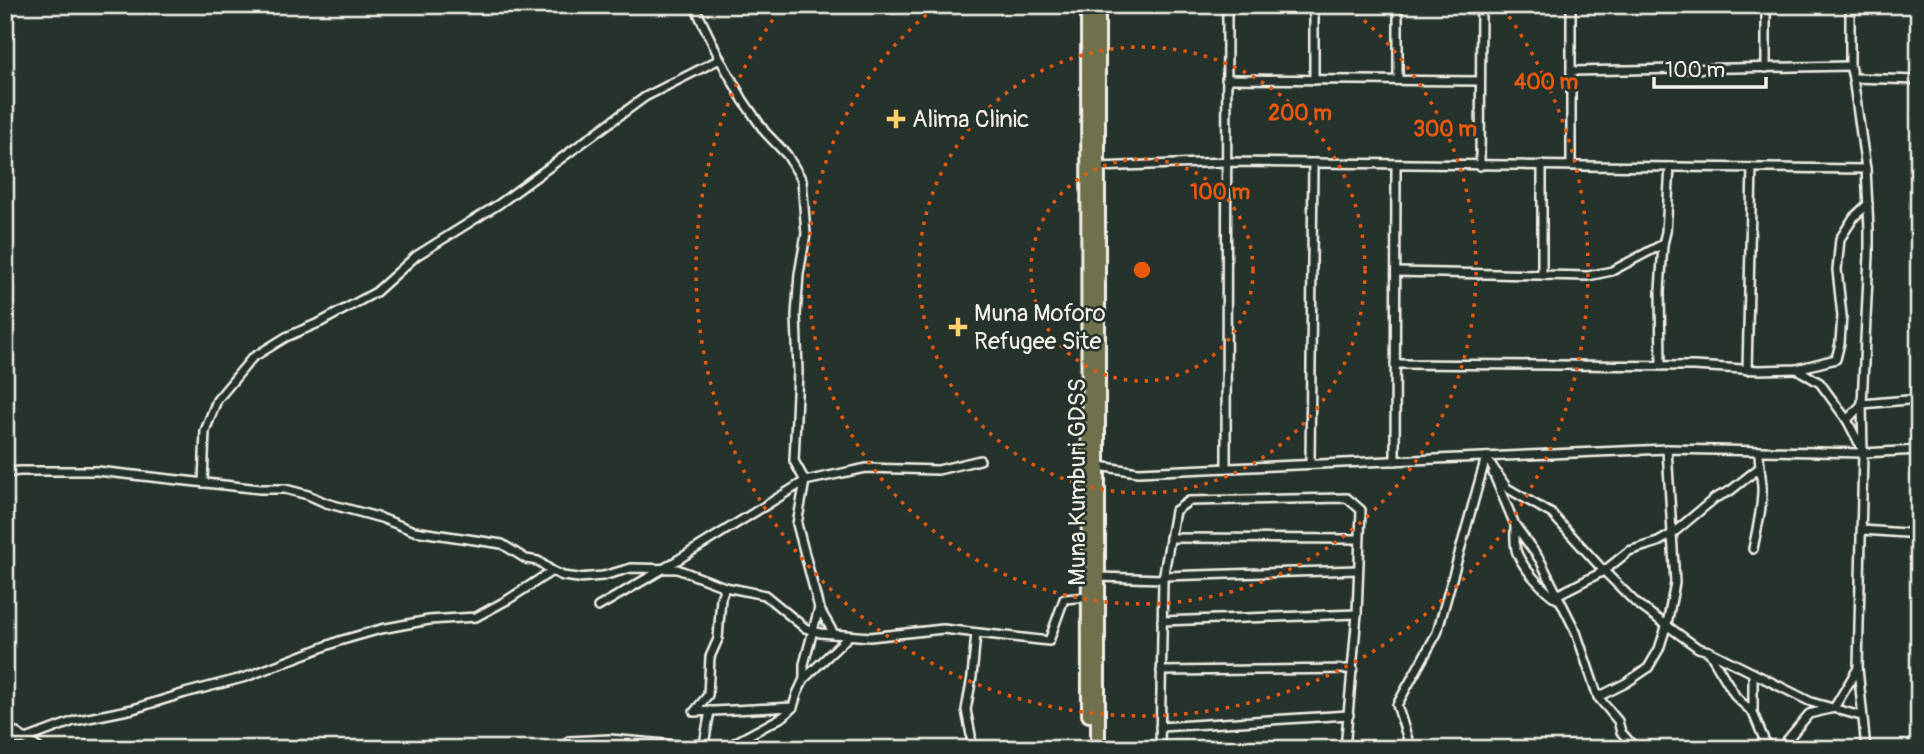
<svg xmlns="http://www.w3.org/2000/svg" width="1924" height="754" viewBox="0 0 1924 754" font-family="Pangolin,sans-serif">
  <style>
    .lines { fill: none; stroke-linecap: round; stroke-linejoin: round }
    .minor-casing { stroke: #f4f1e8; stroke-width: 12 }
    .trunk-casing { stroke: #f4f1e8; stroke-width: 18 }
    .minor { stroke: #26332d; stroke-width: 7 }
    .trunk { stroke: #6e714b; stroke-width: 12 }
    .ring { fill: none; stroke: #e8590c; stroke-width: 3.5; stroke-dasharray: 3.5 7 }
    .poi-dot { fill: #ffd166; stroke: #26332d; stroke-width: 2.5 }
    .labels { text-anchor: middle; stroke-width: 5; stroke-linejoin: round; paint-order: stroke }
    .poi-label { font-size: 24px; fill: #f4f1e8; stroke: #26332d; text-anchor: start }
    .street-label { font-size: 24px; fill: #f4f1e8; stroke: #26332d }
    .centre { fill: #e8590c; stroke: #26332d; stroke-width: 3.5 }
    .ring-label { font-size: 21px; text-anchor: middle; font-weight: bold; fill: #e8590c; stroke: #26332d; stroke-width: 5; stroke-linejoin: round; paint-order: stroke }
  </style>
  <rect width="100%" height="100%" fill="#26332d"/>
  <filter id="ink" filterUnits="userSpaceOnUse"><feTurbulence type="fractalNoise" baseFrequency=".0143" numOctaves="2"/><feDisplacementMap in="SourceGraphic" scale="14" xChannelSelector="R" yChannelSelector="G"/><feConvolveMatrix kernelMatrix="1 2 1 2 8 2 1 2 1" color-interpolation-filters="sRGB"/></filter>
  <g filter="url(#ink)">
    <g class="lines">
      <g class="minor-casing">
        <g id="minor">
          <polyline points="1398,5 1398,80"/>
          <polyline points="1571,5 1571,165"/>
          <polyline points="1766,5 1766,68"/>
          <polyline points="1850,5 1850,66 1853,78 1866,169 1869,229 1869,255 1862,404 1863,453 1858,668 1866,749"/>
          <polyline points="892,6 892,5"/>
          <polyline points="1571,71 1850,66"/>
          <polyline points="1853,78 1919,80"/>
          <polyline points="1226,79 1480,81"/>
          <polyline points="1314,80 1314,5"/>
          <polyline points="1480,166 1481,5"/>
          <polyline points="1098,167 1226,162 1866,169"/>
          <polyline points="1396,272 1588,276 1612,271 1663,244"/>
          <polyline points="1542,275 1542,165"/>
          <polyline points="1395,364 1694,366 1758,370 1797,369 1836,359 1840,343 1842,316 1837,270 1840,239 1854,217 1868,204"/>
          <polyline points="1661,366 1660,291 1663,244 1666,232 1670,167"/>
          <polyline points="1797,369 1820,383 1847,420 1862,449"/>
          <polyline points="1747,370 1752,168"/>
          <polyline points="1847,420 1862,404 1919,399"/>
          <polyline points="1486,457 1507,488 1552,514 1604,571 1636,603 1698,648 1709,651 1811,702 1861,716"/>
          <polyline points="1395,461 1396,164"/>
          <polyline points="1310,464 1313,163"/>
          <polyline points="1099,466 1138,472 1667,449 1863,453 1919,450"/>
          <polyline points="1226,468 1227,5"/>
          <polyline points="5,473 19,471 97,471 260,489 285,489 308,495 326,503 381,518 414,531 502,544 526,559 538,561 552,571"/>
          <polyline points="1493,473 1515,525 1540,560 1576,632 1598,697 1618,721 1621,732 1636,749"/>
          <polyline points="203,483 205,431 217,400 252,358 286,337 321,322 376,292 416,256 499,204 645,97 720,59"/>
          <path d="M 1515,526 C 1515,534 1514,546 1517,553 C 1523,568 1544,591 1557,599"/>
          <polyline points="1862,530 1906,533 1919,536"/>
          <polyline points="1170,538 1359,539"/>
          <path d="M 1753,549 C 1757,528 1763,507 1762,486 C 1761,474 1759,463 1759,451"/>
          <polyline points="1163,576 1358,570"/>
          <polyline points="1098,577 1163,579"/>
          <polyline points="725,587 721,598 718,639 710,657 708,695 694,712 793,707"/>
          <polyline points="1557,595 1604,571 1629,551 1658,542 1672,534 1715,498 1730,491 1759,468"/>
          <polyline points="598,607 663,569 805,481 794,461 798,372 796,315 799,274 806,234 802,180 787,155 765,132 743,100 720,59 694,5"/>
          <polyline points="1162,621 1357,614"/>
          <polyline points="834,634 819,608 797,524 805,481 866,468 938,470 980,460"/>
          <polyline points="1709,652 1736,697 1753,713"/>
          <polyline points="1161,671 1353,669"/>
          <polyline points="1753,673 1753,713 1768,749"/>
          <polyline points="804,679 804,664 819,608"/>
          <polyline points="1598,697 1626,683 1648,668 1659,649 1667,624 1675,583 1667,449"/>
          <polyline points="710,711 704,744 715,749"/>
          <polyline points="5,723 9,728 40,749"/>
          <polyline points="1160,727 1349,715"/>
          <polyline points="5,740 26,739 74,721 133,709 185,693 246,677 339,641 381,629 429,620 476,617 509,599 552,571 563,576 578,578 603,576 631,568 677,569 725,587 765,595 805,628 820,633 870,637 943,629 1049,641 1064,599 1089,597"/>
          <polyline points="603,749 569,741 610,739 687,746 704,744"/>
          <polyline points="723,749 784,716 793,707 797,694 804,679 849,636"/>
          <polyline points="971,749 971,735 966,710 972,677 976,633"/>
          <polyline points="1160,749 1163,579 1175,511 1189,501 1347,498 1361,510 1357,614 1345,749"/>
          <polyline points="1411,749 1397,705 1437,633 1486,457"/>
          <polyline points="1776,749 1783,745 1809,714 1834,708 1858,668"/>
        </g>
      </g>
      <g class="trunk-casing">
        <g id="trunk">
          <polyline points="1088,5 1089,715"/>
          <polyline points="1098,749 1098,5"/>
        </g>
      </g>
      <use href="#minor" class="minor"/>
      <use href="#trunk" class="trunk"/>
    </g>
  </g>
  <g class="ring">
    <circle cx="1142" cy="270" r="111"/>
    <circle cx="1142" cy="270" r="223"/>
    <path d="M1348 7A334 334 0 1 1 936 7"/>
    <path d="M1503 8A446 446 0 1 1 781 8"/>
  </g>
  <g class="poi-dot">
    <path d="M892.5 108.5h7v7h7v7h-7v7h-7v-7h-7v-7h7z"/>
    <path d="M954.5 316.5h7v7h7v7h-7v7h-7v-7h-7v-7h7z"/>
  </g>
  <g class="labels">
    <g class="poi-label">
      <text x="912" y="127">Alima Clinic</text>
      <text x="974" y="321">Muna Moforo<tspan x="974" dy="28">Refugee Site</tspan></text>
    </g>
    <g class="street-label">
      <text transform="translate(1077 482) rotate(-90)" y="8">Muna Kumburi GDSS</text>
    </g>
  </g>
  <circle cx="1142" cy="270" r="10" class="centre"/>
  <g class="ring-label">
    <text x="1546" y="89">400 m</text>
    <text x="1300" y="120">200 m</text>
    <text x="1445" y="136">300 m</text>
    <text x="1220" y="199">100 m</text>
  </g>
  <rect width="1924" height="754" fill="none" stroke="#26332d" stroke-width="28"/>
  <rect x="14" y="14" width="1896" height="726" fill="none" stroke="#f4f1e8" stroke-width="2.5" filter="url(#ink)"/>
  <path d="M1654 77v10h112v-10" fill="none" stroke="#f4f1e8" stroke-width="3.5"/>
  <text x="1665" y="77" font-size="21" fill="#f4f1e8" stroke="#26332d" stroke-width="5" paint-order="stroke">100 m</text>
</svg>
